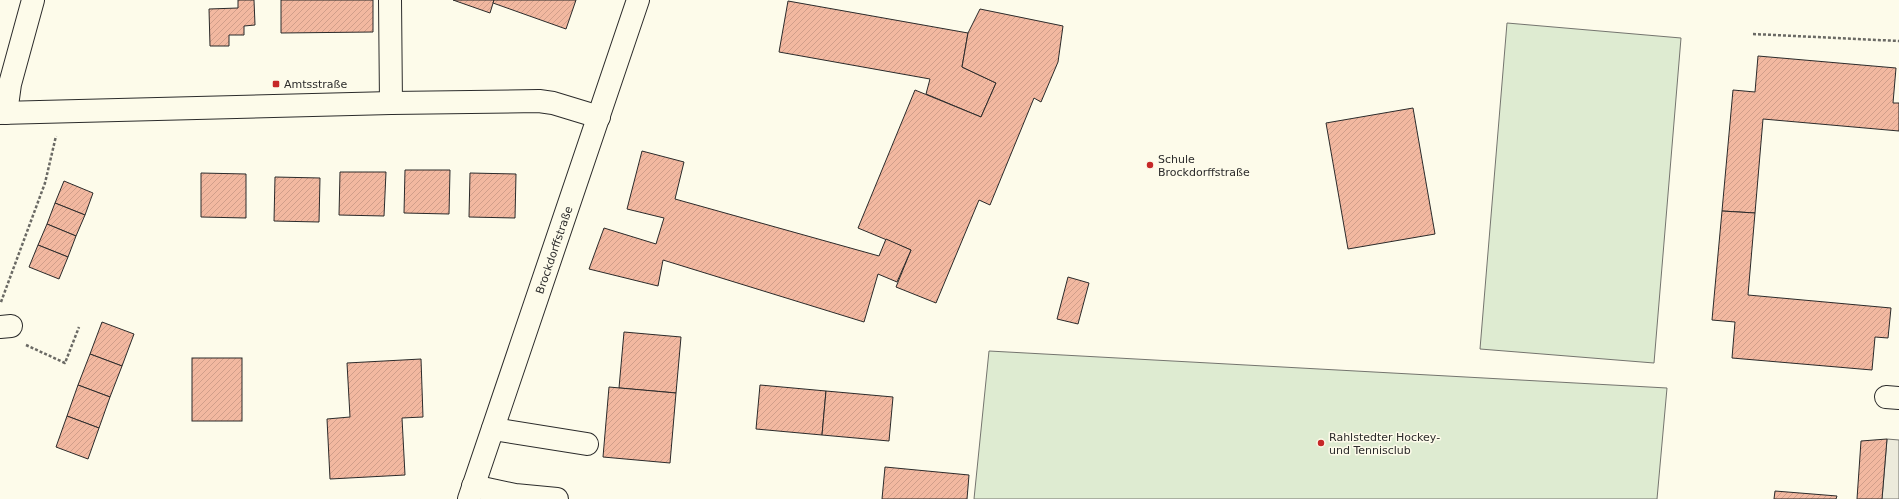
<svg xmlns="http://www.w3.org/2000/svg" width="1899" height="499" viewBox="0 0 1899 499" font-family="'DejaVu Sans',sans-serif">
  <style>
    .pitch { fill: #deebd1; stroke: #74746e }
    .parking { fill: #eceadb; stroke: #74746e }
    .building { fill: url(#building-hatch); stroke: #2b2b2b }
    .lines { fill: none; stroke-linecap: round; stroke-linejoin: round }
    .minor-casing { stroke: #2b2b2b; stroke-width: 24 }
    .path { stroke: #6a6964; stroke-width: 2.5; stroke-dasharray: 3 2; stroke-linecap: butt }
    .minor { stroke: #fdfbea; stroke-width: 22 }
    .poi-dot { fill: #c62828; stroke: #fdfbea; stroke-width: 1.5 }
    .labels { text-anchor: middle; stroke-width: 3; stroke-linejoin: round; paint-order: stroke }
    .poi-label { font-size: 11px; fill: #2b2b2b; stroke: #fdfbea; text-anchor: start }
    .street-label { font-size: 11px; fill: #2b2b2b; stroke: #fdfbea }
  </style>
  <defs>
    <pattern id="building-hatch" width="6" height="6" patternUnits="userSpaceOnUse"><rect width="6" height="6" fill="#f2b8a0"/><path d="M-1 1l2-2M0 6l6-6M5 7l2-2" fill="none" stroke="#d09e8a"/></pattern>
  </defs>
  <rect width="100%" height="100%" fill="#fdfbea"/>
  <g class="pitch">
    <polygon points="1507,23 1681,38 1654,363 1480,349"/>
    <polygon points="989,351 1667,388 1657,499 974,499"/>
  </g>
  <polygon class="parking" points="1887,439 1899,440 1899,499 1882,499"/>
  <g class="building">
    <polygon points="238,0 254,0 255,25 244,26 244,35 229,35 229,46 210,46 209,9 238,8"/>
    <polygon points="281,0 373,0 373,32 281,33"/>
    <polygon points="453,0 494,0 490,13"/>
    <polygon points="494,0 576,0 566,29 493,3"/>
    <polygon points="788,1 968,33 962,67 996,83 981,117 926,94 930,79 779,52"/>
    <polygon points="980,9 1063,26 1058,62 1041,102 1034,98 990,205 979,200 936,303 896,287 911,250 858,228 915,90 981,117 996,83 962,67 968,33"/>
    <polygon points="1758,56 1896,68 1893,103 1899,103 1899,131 1763,119 1755,213 1722,211 1733,90 1755,92"/>
    <polygon points="1413,108 1435,234 1348,249 1326,123"/>
    <polygon points="642,151 684,162 675,199 879,256 886,239 911,250 897,282 878,274 864,322 663,260 658,286 589,269 604,228 656,244 664,218 627,209"/>
    <polygon points="405,170 450,170 449,214 404,213"/>
    <polygon points="340,172 386,172 384,216 339,215"/>
    <polygon points="201,173 246,174 246,218 201,217"/>
    <polygon points="470,173 516,174 515,218 469,217"/>
    <polygon points="275,177 320,178 319,222 274,221"/>
    <polygon points="64,181 93,193 85,215 55,203"/>
    <polygon points="55,203 85,215 76,236 47,224"/>
    <polygon points="1722,211 1755,213 1748,295 1891,308 1888,338 1875,337 1872,370 1732,358 1735,322 1712,320"/>
    <polygon points="47,224 76,236 68,257 38,245"/>
    <polygon points="38,245 68,257 59,279 29,267"/>
    <polygon points="1068,277 1089,283 1078,324 1057,319"/>
    <polygon points="102,322 134,334 122,366 90,354"/>
    <polygon points="624,332 681,337 676,393 619,388"/>
    <polygon points="90,354 122,366 110,397 78,385"/>
    <rect x="192" y="358" width="50" height="63"/>
    <polygon points="421,359 423,417 402,418 405,475 330,479 327,419 350,417 347,363"/>
    <polygon points="78,385 110,397 99,428 67,416"/>
    <polygon points="760,385 826,391 822,435 756,429"/>
    <polygon points="609,387 676,393 670,463 603,457"/>
    <polygon points="826,391 893,397 889,441 822,435"/>
    <polygon points="67,416 99,428 88,459 56,447"/>
    <polygon points="1887,439 1882,499 1857,499 1861,441"/>
    <polygon points="885,467 969,475 967,499 882,499"/>
    <polygon points="1775,491 1837,496 1836,499 1774,499"/>
  </g>
  <g class="lines">
    <g class="minor-casing">
      <g id="minor">
        <polyline points="390,0 391,103"/>
        <polyline points="0,113 391,103 539,101 553,103 599,117"/>
        <polyline points="6,113 10,84 33,0"/>
        <polyline points="0,327 11,326"/>
        <polyline points="1886,397 1899,398"/>
        <polyline points="493,429 587,444"/>
        <polyline points="473,486 515,495 557,499"/>
        <polyline points="469,499 638,0"/>
      </g>
    </g>
    <g class="path">
      <polyline points="1753,34 1899,41"/>
      <polyline points="1,302 45,183 56,136"/>
      <polyline points="26,345 65,363 79,327"/>
    </g>
    <use href="#minor" class="minor"/>
  </g>
  <g class="poi-dot">
    <rect x="272" y="80" width="8" height="8" rx="2"/>
    <circle cx="1150" cy="165" r="4"/>
    <circle cx="1321" cy="443" r="4"/>
  </g>
  <g class="labels">
    <g class="poi-label">
      <text x="284" y="88">Amtsstraße</text>
      <text x="1158" y="163">Schule<tspan x="1158" dy="13">Brockdorffstraße</tspan></text>
      <text x="1329" y="441">Rahlstedter Hockey-<tspan x="1329" dy="13">und Tennisclub</tspan></text>
    </g>
    <g class="street-label">
      <text transform="translate(554 250) rotate(-71)" y="4">Brockdorffstraße</text>
    </g>
  </g>
</svg>
